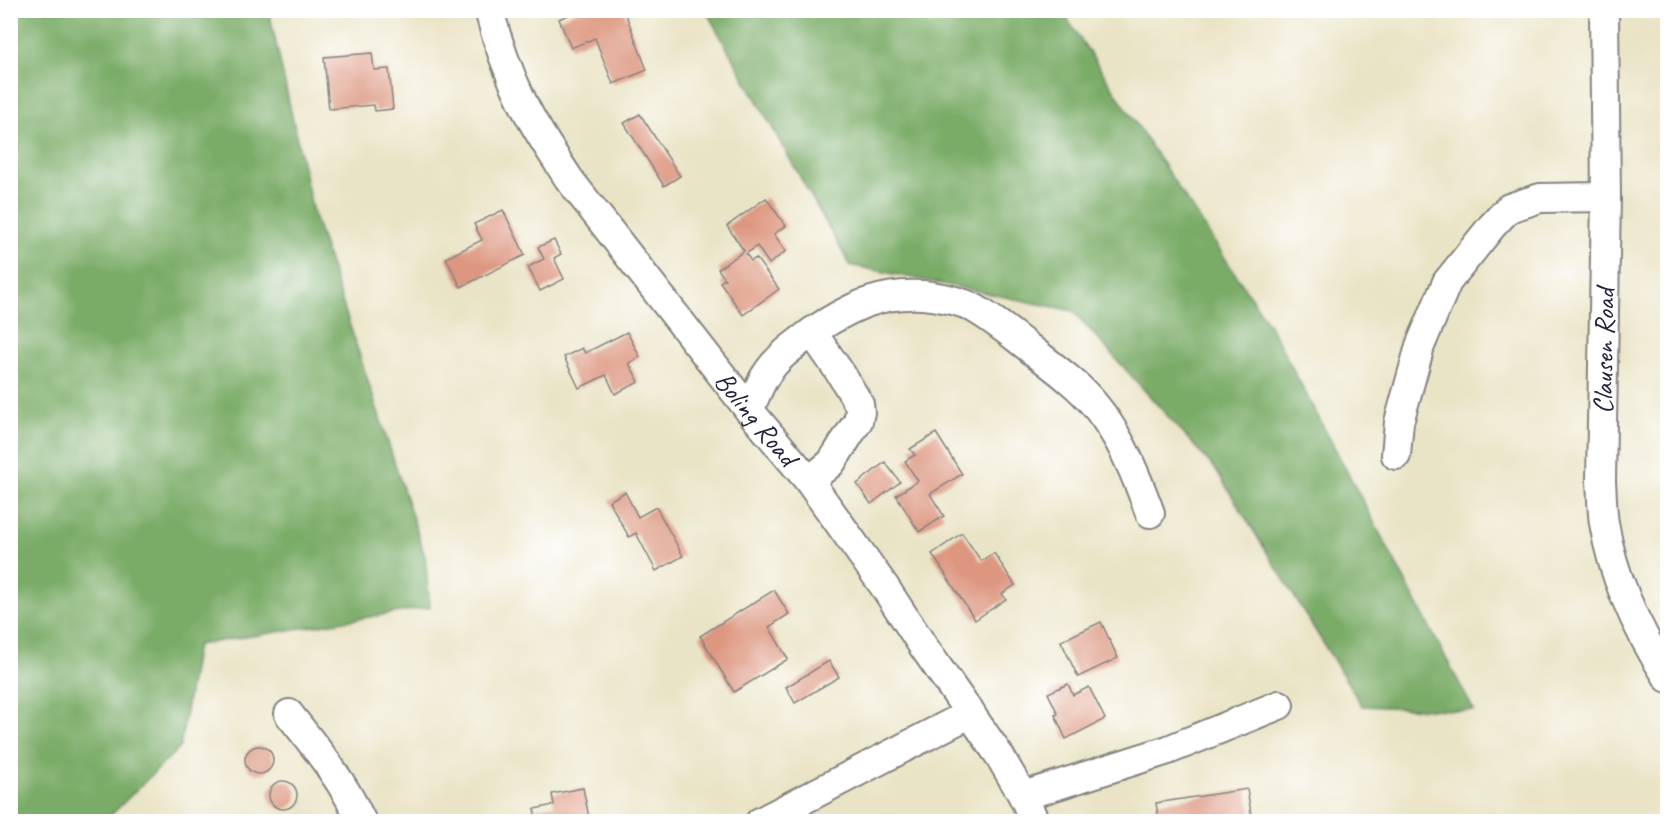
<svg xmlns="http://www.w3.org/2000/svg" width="1678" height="832" viewBox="0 0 1678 832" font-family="Caveat,sans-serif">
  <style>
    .forest { fill: #7aac68; stroke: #4e6752; stroke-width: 1.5 }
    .building { fill: #dd967f }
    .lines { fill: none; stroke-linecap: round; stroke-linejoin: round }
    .minor-casing { stroke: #868380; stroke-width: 32 }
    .minor { stroke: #fff; stroke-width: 28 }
    .labels { text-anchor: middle; stroke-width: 4.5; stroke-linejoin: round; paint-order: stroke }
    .street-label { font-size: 28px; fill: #22223b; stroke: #fff }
  </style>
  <rect width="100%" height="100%" fill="#fff"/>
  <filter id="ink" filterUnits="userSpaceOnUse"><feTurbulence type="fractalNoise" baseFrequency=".0167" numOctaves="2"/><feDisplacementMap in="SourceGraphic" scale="12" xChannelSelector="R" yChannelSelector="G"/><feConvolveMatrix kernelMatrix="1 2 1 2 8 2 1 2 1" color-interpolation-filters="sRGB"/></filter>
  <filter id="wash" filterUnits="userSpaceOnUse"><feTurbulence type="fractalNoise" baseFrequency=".008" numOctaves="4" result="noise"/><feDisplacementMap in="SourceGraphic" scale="24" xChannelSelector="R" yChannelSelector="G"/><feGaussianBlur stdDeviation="1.35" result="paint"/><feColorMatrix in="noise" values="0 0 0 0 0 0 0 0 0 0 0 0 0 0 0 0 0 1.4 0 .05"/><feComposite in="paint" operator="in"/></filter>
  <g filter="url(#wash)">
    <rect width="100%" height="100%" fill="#eae4c6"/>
    <g class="forest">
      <polygon points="10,11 269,11 313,212 425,556 430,607 197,645 180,747 105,821 11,821"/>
      <polygon points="706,11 1062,11 1271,328 1474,711 1362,706 1216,470 1073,311 850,265"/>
    </g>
    <g id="blocks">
      <g class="building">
        <polygon points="580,10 624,10 647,70 613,84 595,38 571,48 559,19"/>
        <polygon points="372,53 374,70 389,69 393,109 375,111 374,105 329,109 324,57"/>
        <polygon points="640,114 680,176 664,186 624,123"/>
        <polygon points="766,198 786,226 774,234 786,251 769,264 757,246 746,254 751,261 756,258 779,289 743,315 720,282 725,279 718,269 744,251 727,226"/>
        <polygon points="503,210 525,255 461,287 446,258 482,240 474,224"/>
        <polygon points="554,240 561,254 554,258 564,279 540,291 528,267 544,259 538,247"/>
        <polygon points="627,332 640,357 629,363 639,382 615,394 606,375 579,388 564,357 582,348 585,353"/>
        <polygon points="936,433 962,474 930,494 944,516 919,532 896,495 918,481 905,461 915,455 910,449"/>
        <polygon points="885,462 900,482 871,504 857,484"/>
        <polygon points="625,492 638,517 656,507 683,556 656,571 636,533 629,537 609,501"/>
        <polygon points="962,533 981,561 994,553 1015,585 1002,594 1006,599 975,620 932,554"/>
        <polygon points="774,590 789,614 769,627 788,659 734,692 700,636"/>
        <polygon points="1101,622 1118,658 1078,677 1061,641"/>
        <polygon points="829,661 839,677 795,703 786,687"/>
        <polygon points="1068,684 1073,695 1089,687 1105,719 1066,739 1055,715 1058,714 1048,693"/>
        <circle cx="259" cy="760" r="14"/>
        <circle cx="283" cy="795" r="14"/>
        <polygon points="583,788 590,822 537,822 534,809 554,805 552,794"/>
        <polygon points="1247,789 1252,819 1245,820 1245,822 1159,822 1156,803"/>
        <polygon points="887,816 889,822 874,822"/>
      </g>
    </g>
  </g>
  <g filter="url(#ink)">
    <use href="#blocks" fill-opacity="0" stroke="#868380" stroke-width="1.5"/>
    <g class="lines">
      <g class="minor-casing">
        <g id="minor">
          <path id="s1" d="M 489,10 C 497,41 509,74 523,103 C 536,130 553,154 569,179 L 749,410 L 809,481 L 884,586 L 923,646 L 999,755 L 1023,796 L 1035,822"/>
          <path d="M 1604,10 L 1606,197 L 1601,481 C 1602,495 1602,510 1604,523 C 1613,578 1638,631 1668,678"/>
          <path d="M 812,332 C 851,306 884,290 932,296 C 945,298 960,301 972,307 C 992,318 1010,333 1028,347 C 1042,358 1057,369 1071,381 C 1112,415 1132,464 1150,513"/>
          <path d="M 749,410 C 755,398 759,385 766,375 C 778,356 795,345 812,332 L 841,374 L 859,404 L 860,412 L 858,421 L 831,463 L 809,481"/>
          <polyline points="1396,455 1399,422 1420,346 1447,282 1492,226 1509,208 1540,198 1606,197"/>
          <path d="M 289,714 C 317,749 343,781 362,822"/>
          <polyline points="1023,796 1168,750 1279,705"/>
          <polyline points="760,822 971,713"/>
        </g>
      </g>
      <use href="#minor" class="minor"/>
    </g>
  </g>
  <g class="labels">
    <g class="street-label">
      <text transform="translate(1603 351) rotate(-89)" y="10">Clausen Road</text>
      <text dy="10" stroke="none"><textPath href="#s1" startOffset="492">Boling Road</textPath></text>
    </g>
  </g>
  <rect width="1678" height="832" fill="none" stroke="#fff" stroke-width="36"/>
</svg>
